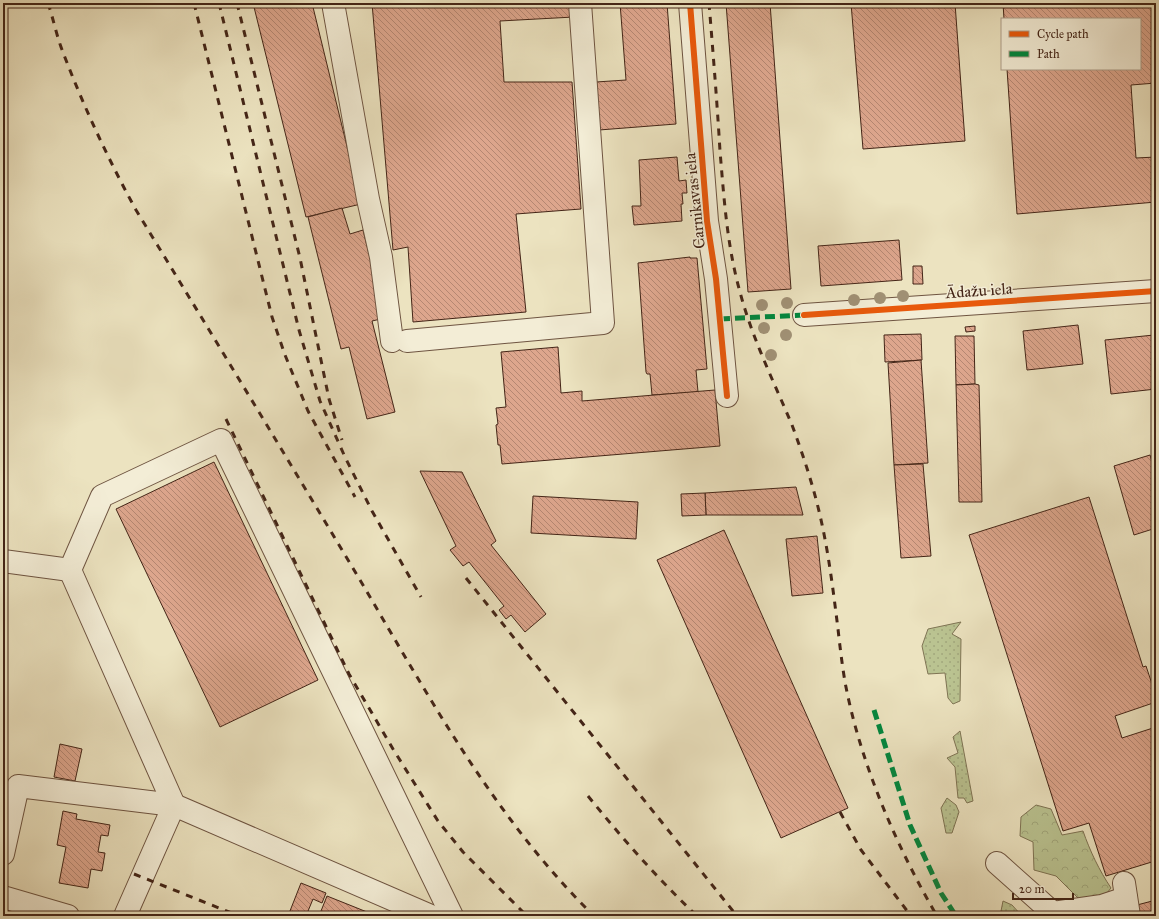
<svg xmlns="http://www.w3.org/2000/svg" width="1159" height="919" viewBox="0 0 1159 919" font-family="'IM FELL Great Primer',serif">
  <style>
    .grass { fill: url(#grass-dots); stroke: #7f7454 }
    .forest { fill: url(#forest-crowns); stroke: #7f7454 }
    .building { fill: url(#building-back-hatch); stroke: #442517 }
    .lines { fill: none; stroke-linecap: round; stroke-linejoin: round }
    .minor-casing { stroke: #6e5441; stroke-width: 24 }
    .minor { stroke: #f3edd6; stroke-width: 22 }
    .rail { stroke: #442517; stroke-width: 3; stroke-dasharray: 7 7; stroke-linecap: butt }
    .quiet { stroke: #00873e; stroke-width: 5; stroke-dasharray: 10 5; stroke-linecap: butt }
    .cycleway-casing { stroke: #f3edd6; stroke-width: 8 }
    .cycleway { stroke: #e8590c; stroke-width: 6 }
    .tree { fill: #a09074 }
    .labels { text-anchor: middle; stroke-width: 3; stroke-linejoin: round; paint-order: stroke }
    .street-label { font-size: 16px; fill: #442517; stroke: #f3edd6 }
  </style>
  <defs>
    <pattern id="grass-dots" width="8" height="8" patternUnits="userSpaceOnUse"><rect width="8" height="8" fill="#bac391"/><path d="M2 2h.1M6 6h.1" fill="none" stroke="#a1a77c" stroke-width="1.8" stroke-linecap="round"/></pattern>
    <pattern id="forest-crowns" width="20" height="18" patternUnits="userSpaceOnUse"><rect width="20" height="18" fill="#bac391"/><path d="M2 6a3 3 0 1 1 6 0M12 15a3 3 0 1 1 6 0" fill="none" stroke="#a1a77c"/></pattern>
    <pattern id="building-back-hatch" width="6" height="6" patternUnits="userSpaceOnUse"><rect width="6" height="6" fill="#dda68d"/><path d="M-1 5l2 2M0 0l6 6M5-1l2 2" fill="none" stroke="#b58772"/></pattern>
  </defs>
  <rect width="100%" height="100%" fill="#ece3c0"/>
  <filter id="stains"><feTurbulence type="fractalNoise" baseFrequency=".005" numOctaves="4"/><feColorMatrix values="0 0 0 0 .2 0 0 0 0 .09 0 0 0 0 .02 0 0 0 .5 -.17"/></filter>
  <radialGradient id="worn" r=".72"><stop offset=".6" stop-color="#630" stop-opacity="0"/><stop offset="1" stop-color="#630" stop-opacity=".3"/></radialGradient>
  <g class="grass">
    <polygon points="961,622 952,634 961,639 960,701 953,704 948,698 945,673 928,674 922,646 928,629"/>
    <polygon points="960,731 973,801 967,803 964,798 958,798 955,767 947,758 958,753 953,737"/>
    <polygon points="947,798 956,805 959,812 952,833 946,833 941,808"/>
    <polygon points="1003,901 1012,905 1022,916 1010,916 1009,913 1001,911"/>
  </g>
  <path class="forest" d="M 1036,805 L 1051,809 L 1062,835 L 1083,831 C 1090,851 1099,870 1111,888 L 1102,899 L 1087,907 L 1056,876 L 1034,870 L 1033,842 L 1020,836 L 1021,817 Z"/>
  <g class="building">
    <polygon points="253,3 312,3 361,204 306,217"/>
    <polygon points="372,3 573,3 574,17 500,21 504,82 572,82 581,209 516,214 526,312 413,322 408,247 393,250"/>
    <polygon points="620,3 667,3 676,124 599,130 596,82 626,80"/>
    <polygon points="726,3 770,3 791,289 748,292"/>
    <polygon points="851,3 955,3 965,141 863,149"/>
    <polygon points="1003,3 1156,3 1156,83 1131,85 1136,158 1156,157 1156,202 1017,214 1007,69 1140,69 1140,19 1004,19"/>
    <polygon points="677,157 679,181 686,180 687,193 682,193 683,204 681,204 682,221 634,225 632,206 641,206 639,160"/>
    <polygon points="342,208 350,234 363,230 385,318 372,321 395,412 367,419 349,347 341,349 308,217"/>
    <polygon points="899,240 902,280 821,286 818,246"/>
    <polygon points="690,257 690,258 697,258 707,369 696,370 698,392 652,395 650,374 647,374 646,372 638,263"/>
    <polygon points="913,266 922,266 923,284 913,284"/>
    <polygon points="1078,325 1083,364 1027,370 1023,331"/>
    <polygon points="975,326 975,331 966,332 965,327"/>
    <polygon points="921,334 922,360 885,362 884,335"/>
    <polygon points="1154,335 1156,351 1156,389 1111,394 1105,340"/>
    <polygon points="955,336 974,336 975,384 956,385"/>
    <polygon points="558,347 561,393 582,391 582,401 715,390 720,446 502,464 500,445 498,445 496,425 498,424 496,408 506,407 501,352"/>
    <polygon points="921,360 928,463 894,465 888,363"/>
    <polygon points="975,384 979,385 982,502 959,502 956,385"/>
    <polygon points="1150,455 1156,476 1156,528 1134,535 1114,466"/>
    <polygon points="214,462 318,680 220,727 116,509"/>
    <polygon points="923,464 931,556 901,558 894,465"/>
    <polygon points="420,471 462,472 496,541 491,545 546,614 525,632 511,615 506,619 499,610 504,606 469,562 463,566 450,550 456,546"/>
    <polygon points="796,487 803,515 706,515 705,493"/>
    <polygon points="705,493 706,515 682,516 681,494"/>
    <polygon points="533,496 638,502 636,539 531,533"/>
    <polygon points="1089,497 1143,667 1146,666 1156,696 1156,702 1115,716 1122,738 1156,727 1156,864 1155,861 1106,876 1089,823 1063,831 969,535"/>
    <polygon points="724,530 848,808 781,838 657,560"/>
    <polygon points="817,536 823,593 792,596 786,539"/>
    <polygon points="60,744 82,749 75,781 54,777"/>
    <polygon points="63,811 77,814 76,819 110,825 108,836 101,835 98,852 105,853 102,871 91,869 88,888 59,883 66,847 57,845"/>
    <polygon points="301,883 326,893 322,903 313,899 306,916 288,916"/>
    <polygon points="327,896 377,916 319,916"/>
    <polygon points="1156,900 1156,916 1141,916 1137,905"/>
  </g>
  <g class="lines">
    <g class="minor-casing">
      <g id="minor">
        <polyline points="333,3 368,199 381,257 392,341"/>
        <polyline points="690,3 707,221 716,279 727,396"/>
        <polyline points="804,315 1156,291"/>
        <polyline points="407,341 603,323 580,3"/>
        <polyline points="3,561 70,570"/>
        <polyline points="3,854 18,786 174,805 431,916"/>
        <polyline points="997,863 1053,913"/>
        <polyline points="1124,883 1129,916"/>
        <polyline points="3,897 68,916"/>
        <polyline points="125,916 174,805 70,570 102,496 221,440 452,916"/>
        <polyline points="1047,916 1053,913 1102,906 1126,898"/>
      </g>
    </g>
    <use href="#minor" class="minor"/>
    <g class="rail">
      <path d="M 48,3 C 53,18 56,33 61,47 C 82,103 107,157 136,210 C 211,333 286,456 360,580 C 429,697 496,820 594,916"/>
      <polyline points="194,3 272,317 285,355 308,411 355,497"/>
      <polyline points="219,3 299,330 320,401 345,457 372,511 421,597"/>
      <polyline points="237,3 300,258 329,399 342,440"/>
      <path d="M 709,3 C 713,52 717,101 720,151 C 724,198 727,246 740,292 C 752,338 774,382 792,425 C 802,452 811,479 818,507 C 828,547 833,589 838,629 C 840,647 842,664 845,682 C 860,762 896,846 937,916"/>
      <polyline points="226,419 349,674 393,749 438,821 463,852 527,916"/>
      <polyline points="466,578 737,916"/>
      <path d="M 588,796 C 622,838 657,878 697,916"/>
      <polyline points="840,812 861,850 911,916"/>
      <polyline points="134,874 239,916"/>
    </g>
    <g class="quiet">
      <polyline points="720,319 804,315"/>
      <polyline points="874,710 910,825 941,893 956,916"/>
    </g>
    <g class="cycleway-casing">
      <g id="cycleway">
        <polyline points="690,3 707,221 716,279 727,396"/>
        <polyline points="804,315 1156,291"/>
      </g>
    </g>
    <use href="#cycleway" class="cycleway"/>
  </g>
  <g class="tree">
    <circle cx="903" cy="296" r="6"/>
    <circle cx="880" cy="298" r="6"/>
    <circle cx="854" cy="300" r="6"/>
    <circle cx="787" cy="303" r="6"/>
    <circle cx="762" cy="305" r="6"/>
    <circle cx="764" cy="328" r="6"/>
    <circle cx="786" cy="335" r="6"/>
    <circle cx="771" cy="355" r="6"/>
  </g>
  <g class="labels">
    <g class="street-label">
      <text transform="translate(694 201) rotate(-96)" y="6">Carnikavas iela</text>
      <text transform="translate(979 290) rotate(-4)" y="6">Ādažu iela</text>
    </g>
  </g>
  <rect width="1159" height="919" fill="none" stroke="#ece3c0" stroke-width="16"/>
  <rect x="4" y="4" width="1151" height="911" fill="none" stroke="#442517" stroke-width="2"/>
  <rect x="8" y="8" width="1143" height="903" fill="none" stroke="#442517"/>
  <rect x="1001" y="18" width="140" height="52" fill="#f3edd6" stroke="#ad9d8a"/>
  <rect x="1009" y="31" width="20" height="6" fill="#e8590c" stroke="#ad9d8a"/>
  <text x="1037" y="38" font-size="12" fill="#442517">Cycle path</text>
  <rect x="1009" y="51" width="20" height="6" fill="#00873e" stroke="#ad9d8a"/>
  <text x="1037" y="58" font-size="12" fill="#442517">Path</text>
  <path d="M1013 893v6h60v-6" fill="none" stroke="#442517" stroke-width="2"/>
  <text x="1019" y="893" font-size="12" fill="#442517" stroke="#f3edd6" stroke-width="3" paint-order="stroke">20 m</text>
  <rect width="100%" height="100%" filter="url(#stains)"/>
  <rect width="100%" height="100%" fill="url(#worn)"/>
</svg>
